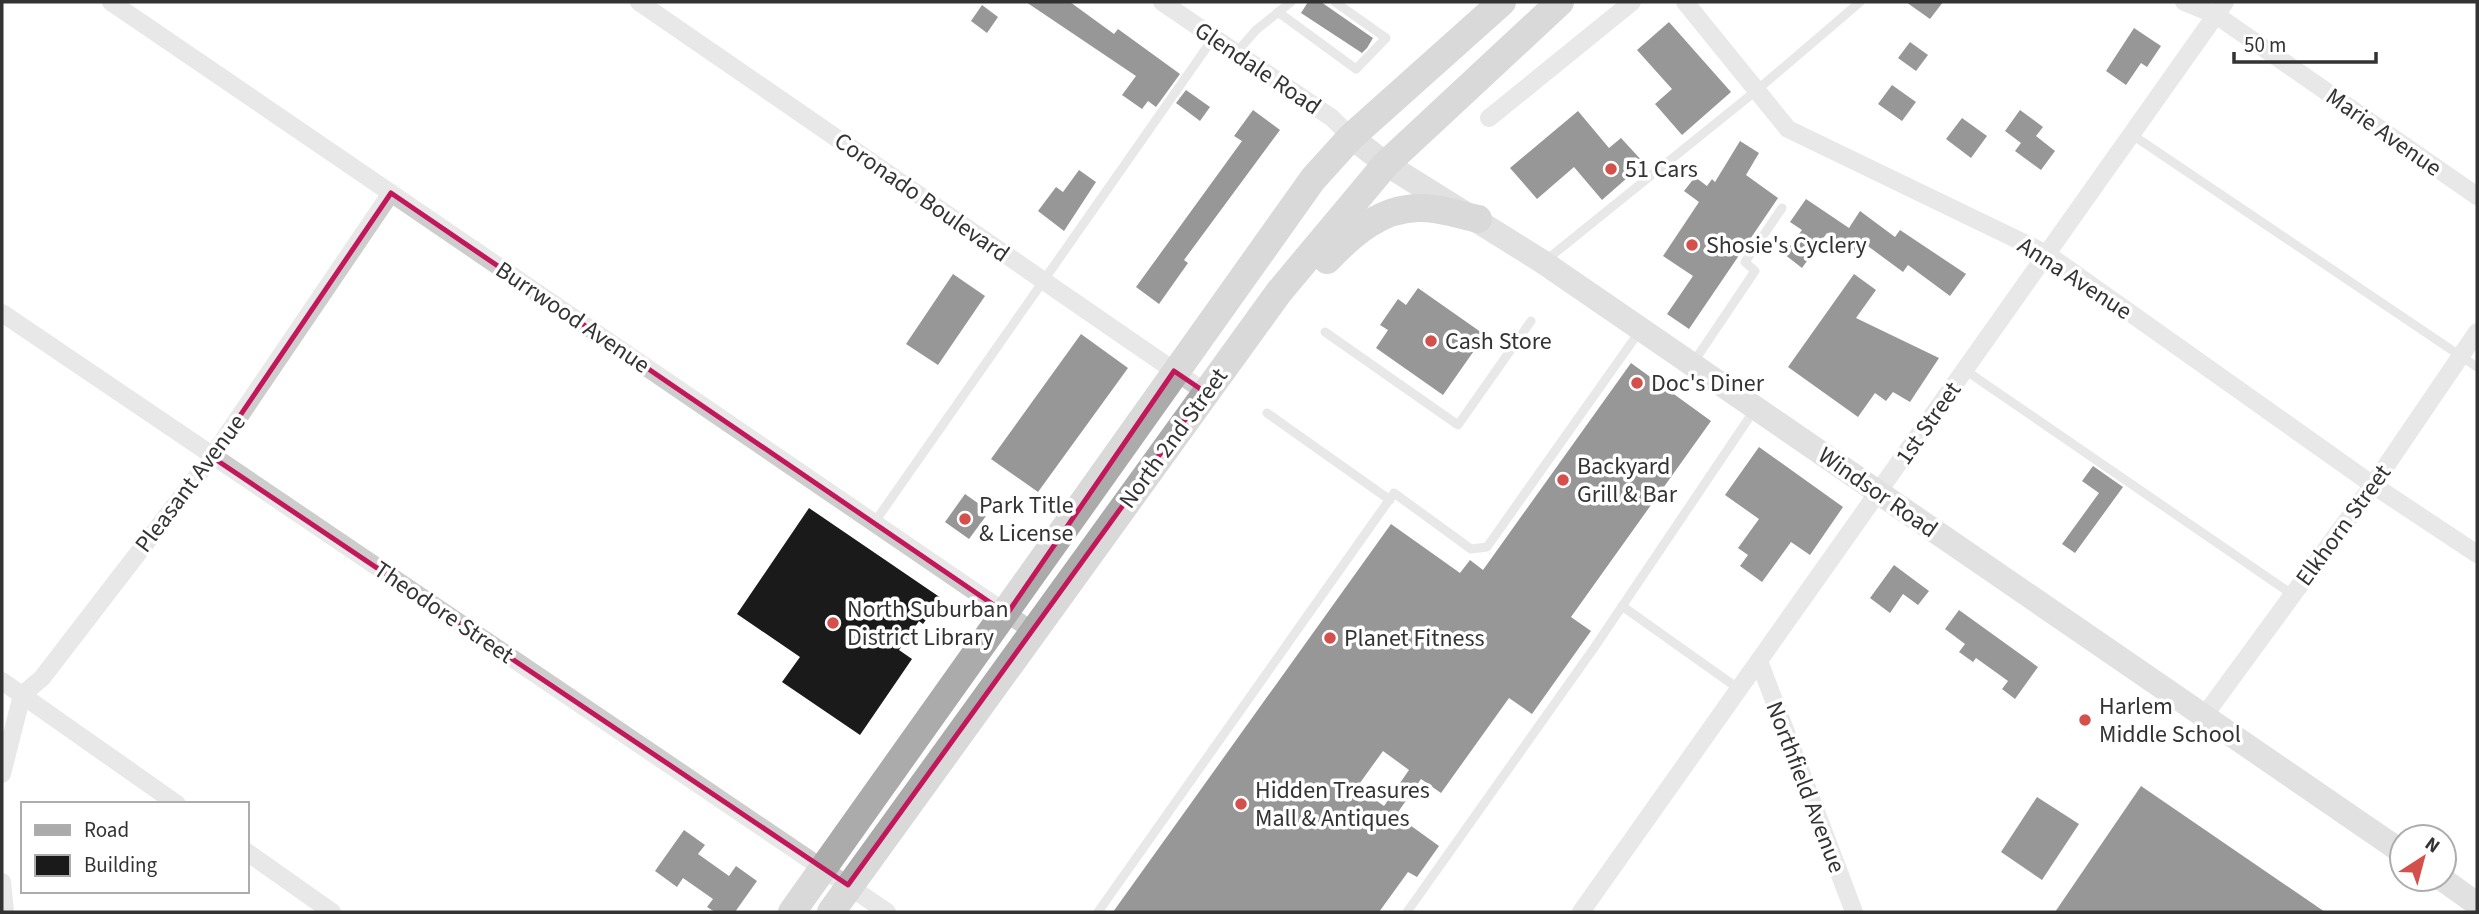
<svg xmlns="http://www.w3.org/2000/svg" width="2479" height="914" viewBox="0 0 2479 914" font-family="'Source Sans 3',sans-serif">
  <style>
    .building { fill: #1a1a1a; fill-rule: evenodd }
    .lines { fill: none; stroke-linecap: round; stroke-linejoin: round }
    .lane { stroke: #cdcdcd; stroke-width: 9 }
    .street { stroke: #cdcdcd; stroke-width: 18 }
    .secondary { stroke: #bdbdbd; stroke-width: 24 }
    .primary { stroke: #ababab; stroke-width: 28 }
    .marked { fill: none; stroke: #c2185b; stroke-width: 5; stroke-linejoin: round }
    .poi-dot { fill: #d3504c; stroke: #fff; stroke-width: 2.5 }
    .labels { text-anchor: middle; stroke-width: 7; stroke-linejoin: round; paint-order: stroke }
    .street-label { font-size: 24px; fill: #333; stroke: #fff }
    .poi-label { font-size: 24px; fill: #333; stroke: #fff; text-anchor: start }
  </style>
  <rect width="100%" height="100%" fill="#fff"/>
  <g class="building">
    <polygon points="1026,2 1070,2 1114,34 1118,29 1180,74 1156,107 1148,101 1142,109 1122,95 1136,76"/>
    <polygon points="1308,2 1321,2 1373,38 1367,48 1362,53 1301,13"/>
    <polygon points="1906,2 1943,2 1930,19"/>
    <polygon points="982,5 998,17 987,33 971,21"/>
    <polygon points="1669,22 1731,92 1682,135 1655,104 1672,89 1637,50"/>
    <polygon points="2134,28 2161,46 2147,67 2141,63 2126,85 2106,71"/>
    <polygon points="1910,42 1928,55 1916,71 1898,58"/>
    <polygon points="1892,85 1916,102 1902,121 1878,104"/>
    <polygon points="1186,90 1210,107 1200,121 1176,103"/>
    <polygon points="1253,110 1280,130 1184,260 1188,263 1159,304 1136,287 1242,141 1234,136"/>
    <polygon points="2020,110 2043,127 2036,136 2055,151 2041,170 2015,151 2021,143 2005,131"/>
    <polygon points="1578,111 1609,148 1621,138 1644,163 1602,200 1574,167 1537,199 1510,168"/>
    <polygon points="1962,118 1987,136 1971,158 1946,139"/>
    <polygon points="1740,141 1759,153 1746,175 1778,198 1689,329 1667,314 1693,276 1663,256 1699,202 1684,191 1695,177 1707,186 1712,179 1715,182"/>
    <polygon points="1079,170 1096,182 1064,231 1038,211 1056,187 1063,192"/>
    <polygon points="1806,199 1849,228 1860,211 1895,237 1900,230 1966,274 1950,296 1908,265 1903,272 1861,241 1853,252 1827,233 1802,268 1784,254 1802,230 1790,222"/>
    <polygon points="953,274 985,296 938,365 906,344"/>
    <polygon points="1854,274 1876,290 1856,318 1939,358 1910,402 1893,392 1886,401 1875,393 1858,417 1788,367"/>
    <polygon points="1418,288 1485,335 1443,395 1376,348 1388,330 1380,325 1398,299 1406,305"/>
    <polygon points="1081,334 1128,368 1038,492 991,459"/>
    <path d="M 1631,363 L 1711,421 L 1571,617 L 1591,631 L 1532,714 L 1509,698 L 1441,793 L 1421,779 L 1396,815 L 1439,846 L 1417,877 L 1408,872 L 1379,912 L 1113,912 L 1391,524 L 1460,573 L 1470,560 L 1483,570 ZM 1383,751 L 1409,770 L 1384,806 L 1357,787 Z"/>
    <polygon points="1759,447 1843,507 1810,555 1791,542 1762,582 1740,566 1748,555 1738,548 1759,519 1725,495"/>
    <polygon points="2093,466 2123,487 2075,553 2062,544 2099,493 2082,481"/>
    <polygon points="965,494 982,506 979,510 986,516 969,539 945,522"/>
    <polygon points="809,508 941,598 923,624 919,621 899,650 912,659 860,735 782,682 800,657 737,614"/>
    <polygon points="1894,565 1929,591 1918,605 1903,594 1890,613 1870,598"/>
    <polygon points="1959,610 2038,667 2015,699 2002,689 2008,681 1976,658 1973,662 1959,652 1965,644 1945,629"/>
    <polygon points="2141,786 2325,912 2055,912"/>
    <polygon points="2037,797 2079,824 2042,880 2001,852"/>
    <polygon points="684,830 705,845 698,854 729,876 736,866 757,881 735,912 715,912 707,907 713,899 683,878 677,887 655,871"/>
  </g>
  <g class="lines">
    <g class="lane">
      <polyline points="1278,12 1356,69 1386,38 1335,2"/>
      <polyline points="1236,53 1256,30 1291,2"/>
      <polyline points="2131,134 2477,367"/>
      <polyline points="1545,261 1757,90 1860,2"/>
      <polyline points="1325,332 1458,425 1531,321"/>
      <polyline points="1693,363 1755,271 1745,262 1782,208"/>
      <polyline points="1965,370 2293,595"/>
      <polyline points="1267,413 1390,500"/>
      <polyline points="874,523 1214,37"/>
      <polyline points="1622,606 1739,689"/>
      <polyline points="1098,912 1394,493 1471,549 1487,547 1639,332"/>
      <polyline points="1407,912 1594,648 1755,409"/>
    </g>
    <g class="street">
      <polyline points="111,2 1034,632"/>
      <polyline points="639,2 1205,392"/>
      <polyline points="1162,2 1332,118 1351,137"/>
      <polyline points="1685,2 1788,129 2047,254 2373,485 2477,554"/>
      <polyline points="2184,2 2216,15 2477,196"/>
      <polyline points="1489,118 1632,2"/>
      <polyline points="2,313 887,912"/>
      <polyline points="1759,661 1854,912"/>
      <polyline points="2,681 177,804"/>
      <polyline points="2204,716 2373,485 2477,332"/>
      <polyline points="2,774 22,695 42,678 212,457 391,193"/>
      <polyline points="247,852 332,912"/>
      <polyline points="2,882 5,912"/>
      <polyline points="1581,912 2225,2"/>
    </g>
    <g class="secondary">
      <polyline points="1351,137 1386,164 1543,262 2402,852"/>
      <polyline points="2442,879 2477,904"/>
    </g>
    <g class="primary">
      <path d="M 1327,260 C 1352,234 1381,208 1419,208 C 1438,207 1460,215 1478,219"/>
      <polyline points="792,912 1313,179 1351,137 1502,2"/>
      <polyline points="831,912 1279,292 1386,164 1560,2"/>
    </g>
  </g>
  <path d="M0 0H2479V914H0ZM 391,193 L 1007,614 L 1174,371 L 1205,392 L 848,885 L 212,457 Z" fill="#fff" fill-opacity=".55" fill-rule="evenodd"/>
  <path class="marked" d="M 391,193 L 1007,614 L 1174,371 L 1205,392 L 848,885 L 212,457 Z"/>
  <g class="poi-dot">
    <circle cx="1611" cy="169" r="7"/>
    <circle cx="1692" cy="245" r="7"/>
    <circle cx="1431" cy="341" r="7"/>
    <circle cx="1637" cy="383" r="7"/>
    <circle cx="1563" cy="480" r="7"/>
    <circle cx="965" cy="519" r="7"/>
    <circle cx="833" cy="623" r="7"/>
    <circle cx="1330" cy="638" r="7"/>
    <circle cx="2085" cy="720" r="7"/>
    <circle cx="1241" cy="804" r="7"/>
  </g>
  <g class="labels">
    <g class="street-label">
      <text transform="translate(1258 68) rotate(34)" y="8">Glendale Road</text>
      <text transform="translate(2384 132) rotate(35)" y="8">Marie Avenue</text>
      <text transform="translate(922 197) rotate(35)" y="8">Coronado Boulevard</text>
      <text transform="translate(2075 278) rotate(33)" y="8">Anna Avenue</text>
      <text transform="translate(573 317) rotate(34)" y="8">Burrwood Avenue</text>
      <text transform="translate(1928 423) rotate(-55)" y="8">1st Street</text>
      <text transform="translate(1173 438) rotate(-54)" y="8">North 2nd Street</text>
      <text transform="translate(190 483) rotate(-53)" y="8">Pleasant Avenue</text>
      <text transform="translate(1878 492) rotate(35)" y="8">Windsor Road</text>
      <text transform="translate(2343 525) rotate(-54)" y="8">Elkhorn Street</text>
      <text transform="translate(444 612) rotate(34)" y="8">Theodore Street</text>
      <text transform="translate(1806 787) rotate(69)" y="8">Northfield Avenue</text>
    </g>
    <g class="poi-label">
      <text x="1625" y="177">51 Cars</text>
      <text x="1706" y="253">Shosie's Cyclery</text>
      <text x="1445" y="349">Cash Store</text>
      <text x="1651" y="391">Doc's Diner</text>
      <text x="1577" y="474">Backyard<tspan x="1577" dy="28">Grill &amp; Bar</tspan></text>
      <text x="979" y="513">Park Title<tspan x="979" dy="28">&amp; License</tspan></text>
      <text x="847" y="617">North Suburban<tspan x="847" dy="28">District Library</tspan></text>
      <text x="1344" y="646">Planet Fitness</text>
      <text x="2099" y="714">Harlem<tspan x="2099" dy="28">Middle School</tspan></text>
      <text x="1255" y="798">Hidden Treasures<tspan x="1255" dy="28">Mall &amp; Antiques</tspan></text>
    </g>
  </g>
  <rect width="2479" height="914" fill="none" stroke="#333333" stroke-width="7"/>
  <rect x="21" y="802" width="228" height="91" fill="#ffffff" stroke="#adadad" stroke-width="2"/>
  <rect x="35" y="825" width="35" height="10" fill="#ababab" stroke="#adadad" stroke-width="2"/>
  <text x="84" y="837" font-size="21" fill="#333333">Road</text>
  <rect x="35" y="855" width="35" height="21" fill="#1a1a1a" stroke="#adadad" stroke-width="2"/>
  <text x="84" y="872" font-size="21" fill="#333333">Building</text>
  <g transform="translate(2423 858) rotate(36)"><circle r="33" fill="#ffffff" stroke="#adadad" stroke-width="2"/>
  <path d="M0-5L12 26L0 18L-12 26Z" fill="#d3504c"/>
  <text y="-10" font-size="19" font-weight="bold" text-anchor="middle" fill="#333333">N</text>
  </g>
  <path d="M2234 52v10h142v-10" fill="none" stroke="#333333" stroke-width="3.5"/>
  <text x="2244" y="52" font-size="21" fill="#333333" stroke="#ffffff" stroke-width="5" paint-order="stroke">50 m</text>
</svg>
